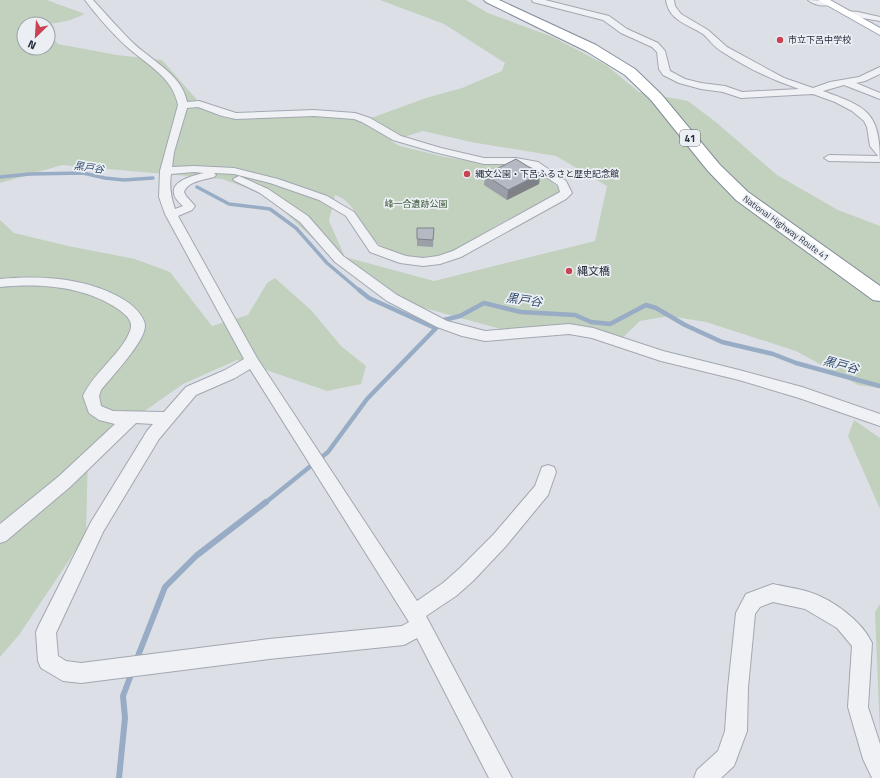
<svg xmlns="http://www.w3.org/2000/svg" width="880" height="778" viewBox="0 0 880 778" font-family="'Titillium Web','Noto Sans JP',sans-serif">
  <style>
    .green { fill: #c2d0be; fill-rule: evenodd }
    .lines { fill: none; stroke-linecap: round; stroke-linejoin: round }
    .stream-far2 { stroke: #98adc5; stroke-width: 3.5 }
    .stream-far1 { stroke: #98adc5; stroke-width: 4.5 }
    .stream { stroke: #98adc5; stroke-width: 6 }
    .minor-casing { stroke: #a2a7b0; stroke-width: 2 }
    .major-casing { stroke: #9ca4b1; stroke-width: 2 }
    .highway-casing { stroke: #848d9c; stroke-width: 2 }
    .minor { fill: #eff1f5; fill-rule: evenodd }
    .major { fill: #fff; fill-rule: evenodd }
    .highway { fill: #fff; fill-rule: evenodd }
    .wall { fill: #9b9fa8 }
    .shaded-wall { fill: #7e8288 }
    .building { fill: #b4b9c3; stroke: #7e8288 }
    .poi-dot { fill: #c94354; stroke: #ebeff4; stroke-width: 1.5 }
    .labels { text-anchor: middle; stroke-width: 3.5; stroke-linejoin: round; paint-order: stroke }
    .far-poi-label { font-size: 9px; fill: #272e3c; stroke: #ebeff4; text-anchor: start }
    .far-park-label { font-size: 9px; fill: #3a5734; stroke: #ebeff4 }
    .far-street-label { font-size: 9px; fill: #272e3c; stroke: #ebeff4 }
    .shield { fill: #ebeff4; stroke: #626873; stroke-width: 1 }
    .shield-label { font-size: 10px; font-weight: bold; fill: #272e3c }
    .far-water-label { font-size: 10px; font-style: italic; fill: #324b6e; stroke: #ebeff4 }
    .poi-label { font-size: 11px; fill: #272e3c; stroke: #ebeff4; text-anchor: start }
    .water-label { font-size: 12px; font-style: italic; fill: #324b6e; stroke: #ebeff4 }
  </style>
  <rect width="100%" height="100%" fill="#dce0e6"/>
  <g class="green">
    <path d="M 0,0 L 47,0 L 85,14 C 62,25 48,24 24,24 L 24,48 L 48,48 L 48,31 L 58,44 L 117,55 L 162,60 L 205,109 L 218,116 L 230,119 L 321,116 L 348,119 L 374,117 L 426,98 L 462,88 L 502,71 L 505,63 L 444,24 L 380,0 L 466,0 L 488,13 L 553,37 L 606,65 L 639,92 L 688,101 L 717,123 L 777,175 L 838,210 L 880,226 L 880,388 L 858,385 L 796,351 L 706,322 L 669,316 L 640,321 L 617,343 L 586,335 L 508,331 L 417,306 L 366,286 L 326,251 L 271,199 L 247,188 L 222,179 L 62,165 L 0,183 ZM 423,131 L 471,142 L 556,156 L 607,186 L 595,241 L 434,281 L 345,257 L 329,221 L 335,195 C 357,202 360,229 376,242 C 397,260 431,261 454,250 C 472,242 488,230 505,221 C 522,211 541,203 559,194 L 559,188 L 535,168 L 528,165 L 517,164 L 492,165 L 445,157 L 400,146 L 391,141 Z"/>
    <polygon points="0,220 14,233 68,246 135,259 170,272 212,326 248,315 267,283 275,278 312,311 341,346 366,366 361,384 327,391 237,360 183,384 88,451 86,535 19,635 0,657"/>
    <polygon points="854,420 880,438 880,509 848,436"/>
    <polygon points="880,604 880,736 875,612"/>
  </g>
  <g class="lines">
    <g class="stream-far2">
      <polyline points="0,177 30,174 83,173 105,178 124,180 153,178"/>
      <polyline points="197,187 229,204 270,209 296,228 327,263 360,291"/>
    </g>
    <g class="stream-far1">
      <polyline points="359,290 369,298 435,328"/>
      <polyline points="265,503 328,452 367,399 444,320 460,316 484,303 521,312 575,315 591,322 610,324 646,305 656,308 685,325 722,342 773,354 796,363 880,386"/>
    </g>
    <g class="stream">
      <polyline points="136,661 165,587 196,556 266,502"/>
      <polyline points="119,778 125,718 123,696 132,672"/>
    </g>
    <g class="minor-casing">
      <g id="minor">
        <path d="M 85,0 L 93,0 C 106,14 118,28 131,41 C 150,60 182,74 187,102 L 199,101 L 236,113 L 314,110 L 355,113 L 370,118 L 401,136 L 441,148 L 484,158 L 516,158 L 538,162 L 566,181 L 572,193 L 566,199 L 461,257 L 440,264 L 423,266 L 400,263 L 370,252 L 346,216 L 319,200 L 270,183 L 234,174 L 214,173 L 216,175 L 214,177 C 204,180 188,181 184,192 L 186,196 L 195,206 L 192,210 L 178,216 L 257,358 L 417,601 L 443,583 L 460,568 L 493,535 L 535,486 L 542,467 L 548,465 L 554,467 L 556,472 L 548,495 L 506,546 L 473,581 L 456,596 L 426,616 L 512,778 L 489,778 L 417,638 L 404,645 L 269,659 L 81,683 L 63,681 L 41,668 L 38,661 L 36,632 L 39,625 L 91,522 L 147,431 L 153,424 L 136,423 L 70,487 L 6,541 L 0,543 L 0,524 L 58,477 L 115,424 L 99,420 L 89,413 L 83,396 C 94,372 122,353 130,331 C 134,321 126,315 118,309 C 84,286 40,283 0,287 L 0,279 C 43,275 92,278 129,303 C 135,308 144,316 145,325 C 146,341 112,376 101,390 L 99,396 L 101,406 L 113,411 L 164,412 L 186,387 L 225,370 L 244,359 L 165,214 L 159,197 L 160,171 L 178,105 C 173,77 146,64 126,46 C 112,33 97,16 85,0 ZM 198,107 L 222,116 L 236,119 L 314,116 L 354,119 L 362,122 L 393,140 L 434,152 L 484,164 L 516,164 L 531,167 L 558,185 L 560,192 L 453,251 L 438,256 L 423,258 L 406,256 L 378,246 L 354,212 L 327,196 L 278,179 L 234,168 L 194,166 L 172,167 L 174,152 L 187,108 ZM 194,172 L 204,173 C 185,177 160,186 183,206 L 175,209 C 171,197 169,187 171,174 ZM 250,369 L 409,622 L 402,626 L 269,639 L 81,663 L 66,661 L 58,656 L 56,633 L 103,532 L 159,439 L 196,395 L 235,378 Z"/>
        <path d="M 532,0 L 545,0 L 609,16 L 627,29 L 658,43 L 665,51 L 670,71 L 685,79 L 701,83 L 725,86 L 742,92 L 799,89 C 772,80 745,67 721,51 C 714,47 709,39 703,34 C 688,24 669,21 666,0 L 674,0 L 675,6 L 681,14 L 708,30 L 727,47 L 784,78 L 813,88 L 830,82 L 859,77 L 880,67 L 880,74 L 865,81 L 856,83 L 880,93 L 880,99 L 844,85 L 823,91 C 867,107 880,112 880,162 L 829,161 L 824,158 L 829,155 L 878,156 L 870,146 L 867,127 L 864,121 L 852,111 L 835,102 L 813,94 L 741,98 L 723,92 L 701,89 L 679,83 L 663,75 L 659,69 L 657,52 L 652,47 L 621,33 L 603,20 L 533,2 Z"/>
        <path d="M 808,0 L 830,1 L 834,3 C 827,8 814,5 808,0 Z"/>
        <polygon points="845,11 858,12 880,17 880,21 845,15"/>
        <polygon points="239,176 268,189 308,216 343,256 397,295 447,321 485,331 569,324 593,328 663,351 739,370 802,387 880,414 880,426 799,398 739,380 661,361 592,338 569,334 485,341 462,336 437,327 387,301 335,262 300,222 260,193 235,181 233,179"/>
        <path d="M 773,584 C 785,587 797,588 809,592 C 832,599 862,621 872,643 L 868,707 L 880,744 L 880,778 L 872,778 L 863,759 L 848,707 L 852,646 L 837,628 L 805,609 L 773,602 L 760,607 L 755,614 L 748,688 L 747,731 L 734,766 L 721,778 L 694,778 L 697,770 L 718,751 L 725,731 L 728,688 L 736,613 L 746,594 Z"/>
      </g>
    </g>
    <g class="major-casing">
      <polygon id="major" points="818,0 830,0 880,28 880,35"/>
    </g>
    <g class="highway-casing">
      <polygon id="highway" points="484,0 499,0 596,45 635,69 661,94 720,165 748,192 880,286 880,301 873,300 736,200 708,171 651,100 625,75 586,51 486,2"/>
    </g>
    <use href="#minor" class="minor"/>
    <use href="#major" class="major"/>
    <use href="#highway" class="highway"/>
  </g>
  <g class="wall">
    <polygon points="540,174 539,184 507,200 484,185 485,175"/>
    <polygon points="434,228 433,247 417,246 417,239"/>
  </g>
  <polygon class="shaded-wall" points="540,174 539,184 507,200 508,190"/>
  <g class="building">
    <polygon points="516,159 540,174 508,190 485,175"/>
    <polygon points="417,228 434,228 433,240 417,239"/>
  </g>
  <g class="poi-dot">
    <circle cx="780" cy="40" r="4"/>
    <circle cx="467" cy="174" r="4"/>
    <circle cx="569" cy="271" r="4"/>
  </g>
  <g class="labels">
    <g class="far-poi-label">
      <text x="788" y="43">市立下呂中学校</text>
      <text x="475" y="177">縄文公園・下呂ふるさと歴史記念館</text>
    </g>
    <g class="far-park-label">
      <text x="416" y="207">峰一合遺跡公園</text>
    </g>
    <g class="far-street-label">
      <text transform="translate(786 228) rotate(36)" y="3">National Highway Route 41</text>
    </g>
    <rect class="shield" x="680" y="130" width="20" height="16" rx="3"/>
    <g class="shield-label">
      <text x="690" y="142">41</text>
    </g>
    <g class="far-water-label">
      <text transform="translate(89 167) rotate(8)" y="4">黒戸谷</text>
    </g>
    <g class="poi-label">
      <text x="577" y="275">縄文橋</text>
    </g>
    <g class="water-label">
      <text transform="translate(524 300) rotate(8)" y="4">黒戸谷</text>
      <text transform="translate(841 365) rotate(15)" y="4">黒戸谷</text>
    </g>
  </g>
  <g transform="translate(36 36) rotate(205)"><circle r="19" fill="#ebeff4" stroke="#9da2aa"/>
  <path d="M0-3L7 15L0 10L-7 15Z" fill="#c94354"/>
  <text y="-6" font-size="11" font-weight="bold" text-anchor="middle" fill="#272e3c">N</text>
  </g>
</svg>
